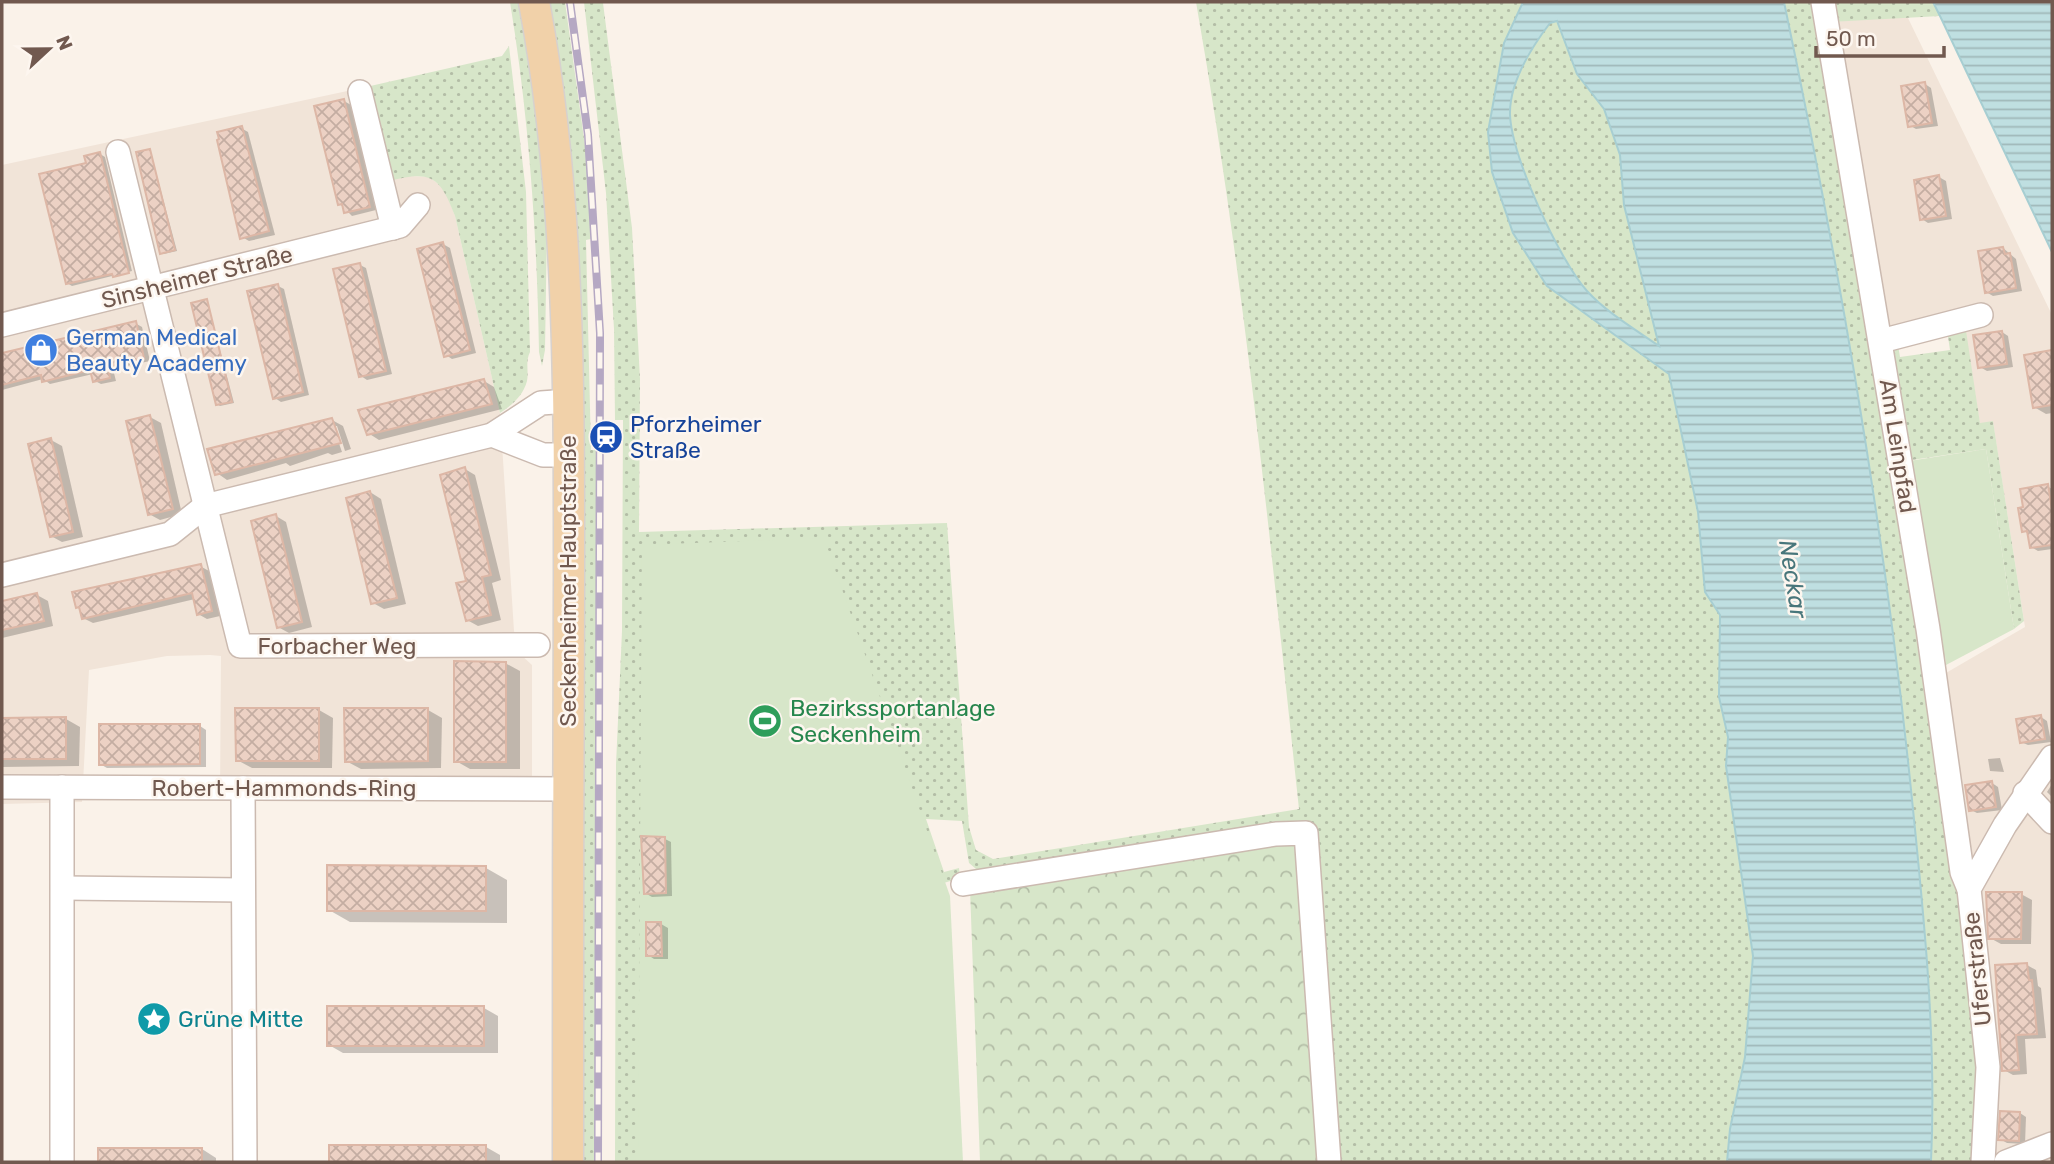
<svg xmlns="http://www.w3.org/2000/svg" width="2054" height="1164" viewBox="0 0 2054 1164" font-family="Rubik,sans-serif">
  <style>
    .residential { fill: #f1e4d8 }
    .grass { fill: url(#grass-dots) }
    .forest { fill: url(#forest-crowns) }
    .park { fill: #d7e6c9 }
    .water { fill: url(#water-rules); stroke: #a7ced2; stroke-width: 2; fill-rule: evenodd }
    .shadow { fill: #0003 }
    .building { fill: url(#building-cross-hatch); stroke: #ddb7a6; stroke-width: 2 }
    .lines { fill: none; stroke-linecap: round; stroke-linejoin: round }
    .minor-casing { stroke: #cbbab0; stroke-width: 26 }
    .major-casing { stroke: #d7d1ce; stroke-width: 33 }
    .minor { stroke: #fff; stroke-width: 23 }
    .major { stroke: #f1d1a9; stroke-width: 30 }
    .rail-casing { stroke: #b5a8c3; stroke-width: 8 }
    .rail { stroke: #fdf6ef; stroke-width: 5; stroke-dasharray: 16; stroke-linecap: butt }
    .labels { text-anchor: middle; stroke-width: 5; stroke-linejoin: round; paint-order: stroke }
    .street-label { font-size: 23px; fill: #71594f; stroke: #fdf6ef }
    .shop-label { font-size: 23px; fill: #366cbe; stroke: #fdf6ef; text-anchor: start }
    .transit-label { font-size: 23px; fill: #164399; stroke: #fdf6ef; text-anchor: start }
    .leisure-label { font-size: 23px; fill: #27864d; stroke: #fdf6ef; text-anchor: start }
    .culture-label { font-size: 23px; fill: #0d838f; stroke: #fdf6ef; text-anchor: start }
    .water-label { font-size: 24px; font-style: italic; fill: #48767b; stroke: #fdf6ef }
  </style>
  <defs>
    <pattern id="grass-dots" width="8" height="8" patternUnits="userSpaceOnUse" patternTransform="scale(1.75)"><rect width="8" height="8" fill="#d7e6c9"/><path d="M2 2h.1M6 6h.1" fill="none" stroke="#b3bda6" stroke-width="1.8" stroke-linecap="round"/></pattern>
    <pattern id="forest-crowns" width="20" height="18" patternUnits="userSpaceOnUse" patternTransform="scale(1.75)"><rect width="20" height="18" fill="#d7e6c9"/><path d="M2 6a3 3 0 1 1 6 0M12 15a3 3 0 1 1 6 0" fill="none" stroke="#b3bda6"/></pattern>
    <pattern id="water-rules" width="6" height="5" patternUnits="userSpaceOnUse" patternTransform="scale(1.75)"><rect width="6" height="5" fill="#bfdfe1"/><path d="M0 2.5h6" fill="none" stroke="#a0b8b9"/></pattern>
    <pattern id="building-cross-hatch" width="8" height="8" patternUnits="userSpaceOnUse" patternTransform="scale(1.75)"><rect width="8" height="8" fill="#ecd1c4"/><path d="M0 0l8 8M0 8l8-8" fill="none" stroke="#c4ada2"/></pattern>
  </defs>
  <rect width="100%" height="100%" fill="#faf2e9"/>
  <g class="residential">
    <polygon points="1907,16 2052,315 2052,1162 1989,1162 1990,1003 1982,903 1969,863 1939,677 2025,627 1993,422 1980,424 1962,311 1886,327 1830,22"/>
    <polygon points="366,87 410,176 430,177 445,190 455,216 500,413 514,631 520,654 532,665 532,801 220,798 221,656 210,655 167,656 89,670 82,802 2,804 2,165"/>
  </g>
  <g class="grass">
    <path d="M 510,2 L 519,2 L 544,171 L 547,226 L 545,350 L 542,366 L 539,352 C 537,234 529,118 510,2 Z"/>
    <polygon points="545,2 565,2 587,160 591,239 586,240 591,450 597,450 597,494 595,1162 581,1162"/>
    <path d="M 584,2 L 603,3 L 632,228 L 640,379 L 639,532 L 947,523 L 969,827 L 976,850 L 993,859 L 1299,809 C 1270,539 1243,269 1196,2 L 1523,2 L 1504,43 L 1488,132 L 1547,286 L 1669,374 L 1698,512 L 1705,592 L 1720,615 L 1719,697 L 1728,737 L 1726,766 L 1753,956 L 1745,1057 L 1730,1129 L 1727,1162 L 1324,1162 L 969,863 L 962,821 L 926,819 L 944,872 L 959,868 L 960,878 L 921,890 L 674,1162 L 615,1162 L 616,765 L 622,631 L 623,420 L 615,420 L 614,329 L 606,193 Z"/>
    <path d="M 1784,2 L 1820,2 L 1963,915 L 1978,1078 L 1976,1162 L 1931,1162 C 1937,1035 1923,907 1910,780 C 1883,519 1838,259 1784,2 Z"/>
    <polygon points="1827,2 1933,2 1940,16 1830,22"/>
    <path d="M 1557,21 L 1577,74 L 1604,109 L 1620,155 L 1624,205 L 1660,347 C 1637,329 1607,313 1587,291 C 1559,261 1512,157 1510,115 C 1509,83 1531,48 1550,23 Z"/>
    <path d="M 509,46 L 526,192 L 530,352 C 525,362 529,371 527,381 C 523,396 512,405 500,413 L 455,216 C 440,176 431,170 389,181 L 366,87 L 502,56 Z"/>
    <polygon points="1965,324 1980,423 1993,421 2024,621 2014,629 1986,449 1905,461 1891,355 1898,345 1900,357 1950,350 1947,330"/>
  </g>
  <polygon class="forest" points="1277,839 1297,845 1324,1162 980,1162 970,889"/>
  <g class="park">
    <polygon points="1986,449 2014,629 1946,665 1945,656 1939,656 1909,461"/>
    <polygon points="824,538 950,896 963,1162 638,1162 642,545"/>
  </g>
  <g class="water">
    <path d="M 1523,2 L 1784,2 C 1838,259 1883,519 1910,780 C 1923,907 1937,1035 1931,1162 L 1727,1162 L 1730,1129 L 1745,1057 L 1753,956 L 1726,766 L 1728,737 L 1719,697 L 1720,615 L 1705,592 L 1698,512 L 1669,374 L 1547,286 L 1513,233 L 1492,172 L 1488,132 L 1504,43 ZM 1557,21 L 1577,74 L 1604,109 L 1620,155 L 1624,205 L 1659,346 C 1636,330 1606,312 1587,291 C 1559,260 1512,157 1510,115 C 1509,82 1531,48 1550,23 Z"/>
    <polygon points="1933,2 2052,2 2052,252 1940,16"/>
  </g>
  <g class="shadow">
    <polygon points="1925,84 1931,88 1938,126 1916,129 1909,125"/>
    <polygon points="344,101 351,105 376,210 352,216 340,204"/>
    <polygon points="241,128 248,132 275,235 249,241 242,237"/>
    <polygon points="150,150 177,251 164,254 162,253"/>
    <polygon points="100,154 105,157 132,271 72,286 67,283 88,165"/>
    <polygon points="1939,177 1946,181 1952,219 1928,223 1922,219"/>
    <polygon points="443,244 450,248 476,353 452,359 446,355"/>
    <polygon points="2003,248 2016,259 2022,291 1993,296 1986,292"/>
    <polygon points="360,265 366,268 392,374 367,380 361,376"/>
    <polygon points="278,286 284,289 309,395 281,402 275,398"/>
    <polygon points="207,301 234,403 220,406 217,404"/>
    <polygon points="135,323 142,327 150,361 113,369 116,381 101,384 95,381 93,374 50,384 43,379 2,390 2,354"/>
    <polygon points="2002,332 2008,336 2013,367 1987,371 1980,367"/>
    <polygon points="2052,352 2052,413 2046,414 2034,407 2026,356"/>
    <polygon points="484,381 494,387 502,409 379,440 368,433"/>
    <polygon points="150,417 161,423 182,514 160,520 149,514"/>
    <polygon points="332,420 343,426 351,449 345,451 337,426 333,426 342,452 332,455 328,453 290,466 286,463 227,480 217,473"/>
    <polygon points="51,440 62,446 83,537 62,542 51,536"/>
    <polygon points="465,469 475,475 501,580 492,583 501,620 478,626 467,620"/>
    <polygon points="2047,486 2052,489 2052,549 2038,551 2031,547 2029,534 2024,531 2025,509"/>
    <polygon points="370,492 381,499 406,604 384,609 373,603"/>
    <polygon points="276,516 286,522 312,627 289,633 278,627"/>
    <polygon points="200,566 209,571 220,616 207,619 198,614 195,599 93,623 83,618"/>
    <polygon points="37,595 48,601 53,626 2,638 2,603"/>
    <polygon points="505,663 520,671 520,769 470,769 456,761"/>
    <polygon points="319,710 333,718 332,768 252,768 237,760"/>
    <polygon points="428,710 442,718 441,768 361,769 346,761"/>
    <polygon points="2041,717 2047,721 2051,742 2028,745 2021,742"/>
    <polygon points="66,719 80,727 79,766 2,767 2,720"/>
    <polygon points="200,726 206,730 206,767 107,768 100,764"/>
    <polygon points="2000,758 2004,772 1990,771 1988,759"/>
    <polygon points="1992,783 1998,787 2002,810 1977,813 1971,810"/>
    <polygon points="2052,784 2052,797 2047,792"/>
    <polygon points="665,839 671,842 672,896 652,897 645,893"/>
    <polygon points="486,868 507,880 507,923 350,922 329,910"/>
    <polygon points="2021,894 2032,900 2031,944 2001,944 1990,938"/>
    <polygon points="661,924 668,928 668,959 654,959 648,955"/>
    <polygon points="2027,965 2036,970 2038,986 2041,988 2046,1038 2025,1039 2027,1074 2013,1075 2004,1070"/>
    <polygon points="484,1008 498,1016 498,1053 343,1053 329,1045"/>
    <polygon points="2020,1113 2026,1117 2025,1144 2007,1143 2000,1139"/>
    <polygon points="331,1147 486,1147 500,1155 500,1162 331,1162"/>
    <polygon points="202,1149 216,1158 216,1162 100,1162 100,1150"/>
  </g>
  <g class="building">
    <polygon points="1925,82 1932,123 1908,127 1901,86"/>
    <polygon points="344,99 370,207 344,213 342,204 338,205 314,106"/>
    <polygon points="242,126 269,231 240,239 217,140 219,139 217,132"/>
    <polygon points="150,149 175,250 160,254 136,152"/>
    <polygon points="100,152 129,273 113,277 112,274 66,284 39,174 86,163 84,156"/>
    <polygon points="1939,175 1946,216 1920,220 1914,180"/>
    <polygon points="443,242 470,350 444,357 417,249"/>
    <polygon points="2003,247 2005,254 2010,253 2016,288 1985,293 1978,251"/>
    <polygon points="360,263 386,371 359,377 333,269"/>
    <polygon points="278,284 303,392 273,399 247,291"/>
    <polygon points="207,299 232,402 216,405 191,303"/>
    <polygon points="136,321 144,358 108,366 110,378 93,382 90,370 42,382 41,375 2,385 2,353"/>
    <polygon points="2002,331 2007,364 1978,368 1973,335"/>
    <polygon points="2052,350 2052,405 2033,408 2024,355"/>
    <polygon points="484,379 492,404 367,435 358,410"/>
    <polygon points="150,415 173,509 148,515 126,421"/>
    <polygon points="332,418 341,443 215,475 207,449"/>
    <polygon points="51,438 73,532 50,537 28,444"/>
    <polygon points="465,467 491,575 482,577 491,615 466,621 456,583 466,581 440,475"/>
    <polygon points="2048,484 2052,510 2052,545 2030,548 2027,531 2022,532 2018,508 2023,507 2020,489"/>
    <polygon points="370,491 397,598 371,604 346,498"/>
    <polygon points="276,514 302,622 277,628 251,521"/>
    <polygon points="201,564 212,611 197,615 192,593 82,619 79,607 76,608 72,592"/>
    <polygon points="37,593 44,621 2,630 2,601"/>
    <polygon points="454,661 506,662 506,762 454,762"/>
    <polygon points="235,708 319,708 319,761 236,761"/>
    <polygon points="344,708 428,708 428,761 345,762"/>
    <polygon points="2041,715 2045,739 2020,743 2016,719"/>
    <polygon points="66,717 66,759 2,759 2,718"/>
    <polygon points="99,724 200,724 200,764 99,765"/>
    <polygon points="1992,781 1996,807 1969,811 1965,785"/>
    <polygon points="641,836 665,837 666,893 644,894"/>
    <polygon points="327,865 486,866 486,911 327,911"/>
    <polygon points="1986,892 2022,892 2021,939 1988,939"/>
    <polygon points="646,922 661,922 662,956 646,956"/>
    <polygon points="2027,963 2029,980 2032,980 2037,1034 2016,1035 2019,1070 2002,1071 1995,965"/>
    <rect x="327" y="1006" width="157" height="40"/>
    <polygon points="2000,1111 2020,1112 2019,1141 1998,1140"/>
    <rect x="329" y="1145" width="157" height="17"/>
    <rect x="98" y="1148" width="104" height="14"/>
  </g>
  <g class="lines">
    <g class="minor-casing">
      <g id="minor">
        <polyline points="1823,2 1928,629 1962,872 1969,889"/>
        <polyline points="360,92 393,228"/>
        <polyline points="118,152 240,646 538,645"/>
        <polyline points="2,325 400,226 418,205"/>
        <polyline points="1881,341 1981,315"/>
        <polyline points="492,435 543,455 569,455"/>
        <polyline points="2,575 170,534 205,506 492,435 541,403 569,401"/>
        <polyline points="2,787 567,789"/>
        <polyline points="62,787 62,1162"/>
        <polyline points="243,788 245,1162"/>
        <polyline points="2025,793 2052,822"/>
        <polyline points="963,884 1276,834 1306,833 1329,1162"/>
        <polyline points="63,888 243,890"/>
        <polyline points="1983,1162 1988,1067 1969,889 2005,825 2052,757"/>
        <polyline points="2006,1162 2052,1144"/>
      </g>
    </g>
    <g class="major-casing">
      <path id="major" d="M 534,2 C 570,193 569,385 569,578 C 569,773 567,967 568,1162"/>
    </g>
    <use href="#minor" class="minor"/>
    <use href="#major" class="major"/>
    <g class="rail-casing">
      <polyline id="rail" points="570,2 588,135 600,333 598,1162"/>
    </g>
    <use href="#rail" class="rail"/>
  </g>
  <defs>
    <g id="shop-disc" transform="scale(1.75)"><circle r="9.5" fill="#3f7fe0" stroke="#fdf6ef"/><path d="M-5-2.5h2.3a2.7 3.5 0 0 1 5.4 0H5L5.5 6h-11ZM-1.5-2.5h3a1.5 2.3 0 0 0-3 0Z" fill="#fff"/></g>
    <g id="station-disc" transform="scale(1.75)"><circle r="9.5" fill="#1a4fb4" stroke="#fdf6ef"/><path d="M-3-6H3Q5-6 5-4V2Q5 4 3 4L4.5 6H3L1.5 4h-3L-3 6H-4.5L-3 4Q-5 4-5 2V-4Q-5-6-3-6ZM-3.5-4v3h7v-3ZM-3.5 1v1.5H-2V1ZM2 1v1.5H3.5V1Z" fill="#fff"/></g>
    <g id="stadium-disc" transform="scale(1.75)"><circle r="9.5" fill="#2e9e5b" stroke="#fdf6ef"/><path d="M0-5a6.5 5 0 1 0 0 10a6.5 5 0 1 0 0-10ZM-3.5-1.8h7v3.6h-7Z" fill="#fff"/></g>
    <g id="sight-disc" transform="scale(1.75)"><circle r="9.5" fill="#0f9aa8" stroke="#fdf6ef"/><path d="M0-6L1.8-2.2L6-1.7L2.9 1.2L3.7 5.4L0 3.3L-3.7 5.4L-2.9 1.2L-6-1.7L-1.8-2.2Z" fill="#fff"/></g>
  </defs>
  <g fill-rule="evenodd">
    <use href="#shop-disc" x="41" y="350"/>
    <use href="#station-disc" x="606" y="437"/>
    <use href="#stadium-disc" x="765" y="721"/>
    <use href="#sight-disc" x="154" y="1019"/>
  </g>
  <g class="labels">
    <g class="street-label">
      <text transform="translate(197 277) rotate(-14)" y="8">Sinsheimer Straße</text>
      <text transform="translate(1898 446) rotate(81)" y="8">Am Leinpfad</text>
      <text transform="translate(568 581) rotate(-90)" y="8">Seckenheimer Hauptstraße</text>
      <text x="337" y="654">Forbacher Weg</text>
      <text x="284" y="796">Robert-Hammonds-Ring</text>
      <text transform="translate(1977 969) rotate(-96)" y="8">Uferstraße</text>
    </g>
    <g class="shop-label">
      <text x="66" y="345">German Medical<tspan x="66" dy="26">Beauty Academy</tspan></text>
    </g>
    <g class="transit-label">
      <text x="630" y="432">Pforzheimer<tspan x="630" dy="26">Straße</tspan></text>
    </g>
    <g class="leisure-label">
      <text x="790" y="716">Bezirkssportanlage<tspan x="790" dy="26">Seckenheim</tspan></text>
    </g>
    <g class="culture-label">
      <text x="178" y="1027">Grüne Mitte</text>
    </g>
    <g class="water-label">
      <text transform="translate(1793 579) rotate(81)" y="8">Neckar</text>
    </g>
  </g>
  <rect width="2054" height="1164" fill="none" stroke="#71594f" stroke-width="7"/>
  <g transform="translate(49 49) rotate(68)" stroke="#fdf6ef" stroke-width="5" paint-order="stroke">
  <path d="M0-5L12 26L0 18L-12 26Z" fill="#71594f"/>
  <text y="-10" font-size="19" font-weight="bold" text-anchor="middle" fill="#71594f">N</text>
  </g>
  <path d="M1816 46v10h128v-10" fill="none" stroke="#71594f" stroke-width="3.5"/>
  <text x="1826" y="46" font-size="21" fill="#71594f" stroke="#fdf6ef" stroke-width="5" paint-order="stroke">50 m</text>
</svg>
